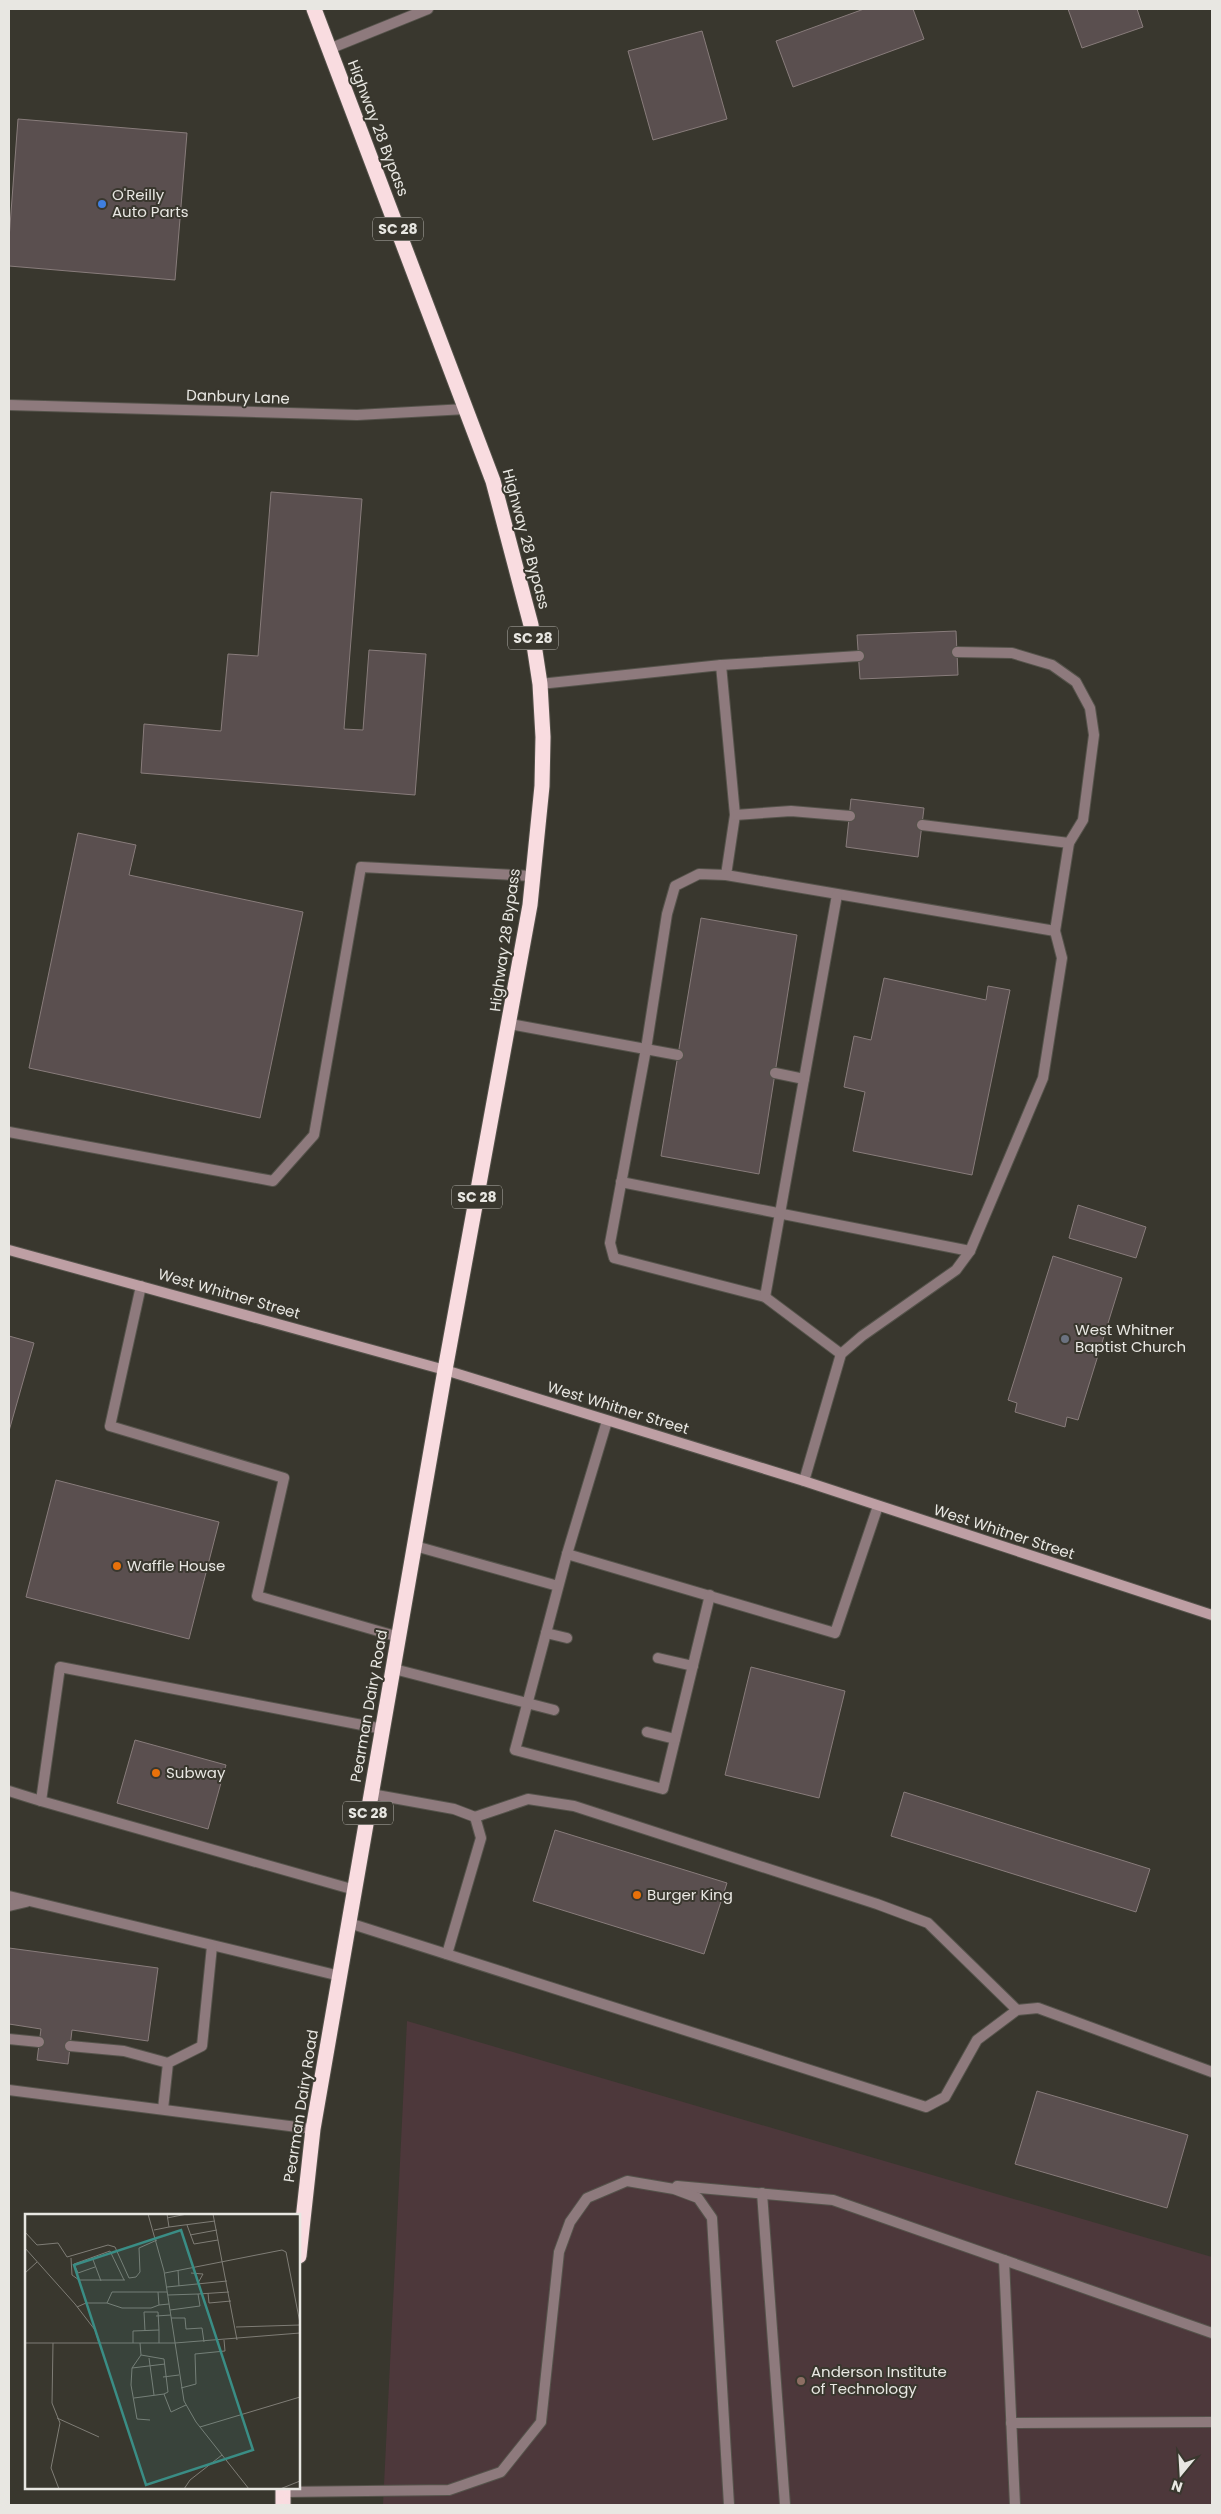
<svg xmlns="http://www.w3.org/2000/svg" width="1221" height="2514" viewBox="0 0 1221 2514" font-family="Poppins,sans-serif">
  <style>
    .education { fill: #4d383b }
    .building { fill: #5a4f4f; stroke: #887c7b }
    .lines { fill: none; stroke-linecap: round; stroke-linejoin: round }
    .lane-casing { stroke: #55534b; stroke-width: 12 }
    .street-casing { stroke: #55534b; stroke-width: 12 }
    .secondary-casing { stroke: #55534b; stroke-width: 12 }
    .highway-casing { stroke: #55534b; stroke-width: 17 }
    .lane { stroke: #8e7a7d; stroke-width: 10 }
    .street { stroke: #8e7a7d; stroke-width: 10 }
    .secondary { stroke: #be9fa4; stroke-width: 10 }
    .highway { stroke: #f9dce0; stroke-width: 15 }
    .shop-dot { fill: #3f7fe0; stroke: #39372e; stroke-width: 2 }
    .worship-dot { fill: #6b7280; stroke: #39372e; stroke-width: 2 }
    .food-dot { fill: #e8710a; stroke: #39372e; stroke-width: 2 }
    .education-dot { fill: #8d6e63; stroke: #39372e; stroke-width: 2 }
    .labels { text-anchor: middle; stroke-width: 4; stroke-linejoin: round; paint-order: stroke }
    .shield { fill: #39372e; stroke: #b4b2ac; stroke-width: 1 }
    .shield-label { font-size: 14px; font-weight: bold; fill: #e8e7e2 }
    .street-label { font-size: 15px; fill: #e8e7e2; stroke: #39372e }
    .poi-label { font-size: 15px; fill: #e8e7e2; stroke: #39372e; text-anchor: start }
    .inset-road { fill: none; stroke: #7f7d76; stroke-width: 1 }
    .view { fill: #3a8d85; fill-opacity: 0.15; stroke: #3a8d85; stroke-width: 2.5 }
    .inset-edge { fill: none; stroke: #e8e7e2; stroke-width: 2.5 }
  </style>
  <rect width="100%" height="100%" fill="#39372e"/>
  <polygon class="education" points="407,2021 1212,2257 1212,2505 383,2505"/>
  <g class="building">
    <polygon points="864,9 913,9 924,39 793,87 776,41"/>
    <polygon points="1068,9 1137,9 1143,27 1082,48"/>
    <polygon points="702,31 727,119 653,140 628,51"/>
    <polygon points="18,119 187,133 175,280 9,266 9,239"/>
    <polygon points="271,492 362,499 344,729 363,730 369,650 426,654 415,795 141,773 144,724 221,731 228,654 258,656"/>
    <polygon points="956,631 958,675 860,679 857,635"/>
    <polygon points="851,799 924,808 918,857 846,847"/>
    <polygon points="78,833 136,845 129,875 303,912 260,1118 29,1068"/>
    <polygon points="701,918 797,935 759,1174 661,1156"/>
    <polygon points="884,978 986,1000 988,986 1010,990 972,1175 853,1151 865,1092 844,1087 854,1036 871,1040"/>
    <polygon points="1078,1205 1146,1227 1136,1258 1069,1238"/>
    <polygon points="1053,1256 1122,1278 1078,1420 1067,1417 1065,1427 1015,1412 1017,1403 1008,1400"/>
    <polygon points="9,1336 34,1343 9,1431"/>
    <polygon points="56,1480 219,1522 189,1639 26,1597"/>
    <polygon points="751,1667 845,1691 819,1798 725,1775"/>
    <polygon points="135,1740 226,1765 208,1829 117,1803"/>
    <polygon points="904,1792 1150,1869 1136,1912 891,1836"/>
    <polygon points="555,1830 727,1883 704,1954 533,1901"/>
    <polygon points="9,1948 158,1968 148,2041 72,2030 68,2064 37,2060 41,2029 9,2024"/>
    <polygon points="1037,2091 1188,2135 1167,2208 1015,2164"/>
  </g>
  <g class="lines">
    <g class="lane-casing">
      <g id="lane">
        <polyline points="721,665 859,656"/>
        <polyline points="540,684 721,665 735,815 726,875 1055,931"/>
        <polyline points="735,815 791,811 850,816"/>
        <polyline points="922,825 1069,843"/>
        <polyline points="726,875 699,874 675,886 667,914 646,1049 610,1243 614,1258 765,1297 841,1354"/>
        <polyline points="510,1024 678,1055"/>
        <polyline points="775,1073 804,1079"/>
        <polyline points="9,1132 273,1181 314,1135 361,867 532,876"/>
        <polyline points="621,1182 970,1251"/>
        <polyline points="141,1286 110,1426 284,1478 257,1596 399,1637"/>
        <polyline points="765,1297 837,895"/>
        <polyline points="607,1421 567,1554 835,1633 878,1506"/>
        <polyline points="804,1481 841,1354 862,1336 956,1270 970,1251 1043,1078 1062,958 1055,931 1069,843 1083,820 1094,735 1090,708 1076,682 1052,665 1012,653 957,652"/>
        <polyline points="415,1546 558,1586"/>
        <polyline points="567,1554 515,1750 663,1789 710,1595"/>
        <polyline points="546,1633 567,1638"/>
        <polyline points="658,1658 693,1666"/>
        <polyline points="394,1669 554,1710"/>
        <polyline points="647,1732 675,1739"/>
        <polyline points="9,1791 41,1801"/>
        <polyline points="371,1794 454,1809 475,1817 481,1838 447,1954"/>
        <polyline points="475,1817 528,1799 574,1806 877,1904 928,1923 1017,2010"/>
        <polyline points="355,1890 41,1801 60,1667 383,1729"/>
        <polyline points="9,1896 340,1976"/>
        <polyline points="9,1906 26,1902"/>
        <polyline points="349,1923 926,2107 945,2097 977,2040 1017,2010 1038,2008 1212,2072"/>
        <polyline points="9,2039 39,2042"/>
        <polyline points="70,2046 124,2051 168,2063"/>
        <polyline points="9,2090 313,2129"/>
        <polyline points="163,2109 168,2063 202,2046 212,1946"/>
        <polyline points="677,2186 833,2200 1212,2333"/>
        <polyline points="762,2193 785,2505"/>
        <polyline points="1004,2260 1015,2505"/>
        <polyline points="1011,2423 1212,2422"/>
        <polyline points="283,2492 449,2490 501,2472 541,2422 559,2252 570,2222 587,2198 627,2181 674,2189 698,2198 712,2218 729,2505"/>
      </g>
    </g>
    <g class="street-casing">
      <g id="street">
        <polyline points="329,49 428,9"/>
        <polyline points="9,405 357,415 466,409"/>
      </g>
    </g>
    <g class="secondary-casing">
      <polyline id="secondary" points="9,1250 445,1370 804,1481 1212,1615"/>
    </g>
    <g class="highway-casing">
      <g id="highway">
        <polyline points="299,2256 313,2129 445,1370 530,905 542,786 543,737 540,684 531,625 493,481 314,9"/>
        <polyline points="283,2505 283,2488"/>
      </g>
    </g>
    <use href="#lane" class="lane"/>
    <use href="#street" class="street"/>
    <use href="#secondary" class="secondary"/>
    <use href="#highway" class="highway"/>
  </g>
  <circle class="shop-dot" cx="102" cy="204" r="5"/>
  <circle class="worship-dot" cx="1065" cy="1339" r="5"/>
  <g class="food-dot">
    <circle cx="117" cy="1566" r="5"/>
    <circle cx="156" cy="1773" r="5"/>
    <circle cx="637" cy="1895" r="5"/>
  </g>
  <circle class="education-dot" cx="801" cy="2381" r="5"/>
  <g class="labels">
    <g class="shield">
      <rect x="373" y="217.5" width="50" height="23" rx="4"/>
      <rect x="508" y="626.5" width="50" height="23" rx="4"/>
      <rect x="452" y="1185.5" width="50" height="23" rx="4"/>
      <rect x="343" y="1801.5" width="50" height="23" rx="4"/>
    </g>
    <g class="shield-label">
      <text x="398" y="234">SC 28</text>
      <text x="533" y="643">SC 28</text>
      <text x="477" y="1202">SC 28</text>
      <text x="368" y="1818">SC 28</text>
    </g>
    <g class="street-label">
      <text transform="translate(378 128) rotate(69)" y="5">Highway 28 Bypass</text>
      <text transform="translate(238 397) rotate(2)" y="5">Danbury Lane</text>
      <text transform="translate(526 539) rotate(75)" y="5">Highway 28 Bypass</text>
      <text transform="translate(505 940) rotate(-82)" y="5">Highway 28 Bypass</text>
      <text transform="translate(229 1294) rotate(16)" y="5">West Whitner Street</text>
      <text transform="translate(618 1408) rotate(17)" y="5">West Whitner Street</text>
      <text transform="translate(1004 1532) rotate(18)" y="5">West Whitner Street</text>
      <text transform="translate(369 1706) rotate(-80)" y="5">Pearman Dairy Road</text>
      <text transform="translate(301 2106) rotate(-81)" y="5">Pearman Dairy Road</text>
    </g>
    <g class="poi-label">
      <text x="112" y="200">O'Reilly<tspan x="112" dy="17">Auto Parts</tspan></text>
      <text x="1075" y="1335">West Whitner<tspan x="1075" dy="17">Baptist Church</tspan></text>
      <text x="127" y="1571">Waffle House</text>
      <text x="166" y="1778">Subway</text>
      <text x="647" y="1900">Burger King</text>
      <text x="811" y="2377">Anderson Institute<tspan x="811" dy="17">of Technology</tspan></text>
    </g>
  </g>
  <g transform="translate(25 2214)">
    <rect width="275" height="275" fill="#39372e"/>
    <path class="inset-road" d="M 123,0 L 139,57 L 159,187 L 171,208 L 224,275M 188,0 L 212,126M 142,4 L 162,0M 162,11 L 169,30 L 193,26M 144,13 L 190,7M 129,16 L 144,13 L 142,0M 0,18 L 12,31 L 33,29 L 42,43 L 83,31 L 90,33 L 104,64 L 111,63 L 115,58 L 114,34 L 132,26M 165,21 L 192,16M 0,34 L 50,90 L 70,116 L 74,129M 67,43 L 76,67M 46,44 L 47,61 L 54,66 L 100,66M 70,53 L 53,59 L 49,50 L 85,37 L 99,66M 153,56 L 154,72M 0,59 L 12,48M 140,59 L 257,36 L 261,38 L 275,109M 166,59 L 178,60 L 173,69M 142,73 L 202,67M 133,78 L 134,91 L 144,90M 183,79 L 184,89 L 206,87M 173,80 L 204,78M 143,81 L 173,80 L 175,92 L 145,96M 82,89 L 97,94 L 126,94 L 134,91M 52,93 L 61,89 L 82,89 L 87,78 L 142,78M 131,102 L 146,101M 146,104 L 160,104 L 161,115 L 177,114 L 179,128M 211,113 L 275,111M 120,117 L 119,98 L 133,98 L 134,116M 0,129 L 150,129 L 275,119M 28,129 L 27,189 L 35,209 L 26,254 L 34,275M 108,129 L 108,117 L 134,116 L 134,129M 115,129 L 116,141 L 107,154 L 106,171 L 112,205 L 125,206M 116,141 L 139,145 L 143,178 L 139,180M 124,144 L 129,181M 107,154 L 140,150M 138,163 L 154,161M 156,174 L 171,170 L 170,140 L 200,137 L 199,126M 109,184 L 139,180 L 146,198 L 161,191M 32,204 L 74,223M 175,213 L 275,183M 159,275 L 165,266 L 197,241M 255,275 L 275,267"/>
    <path class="view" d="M 156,16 L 228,236 L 121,271 L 49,51 Z"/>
    <rect width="275" height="275" class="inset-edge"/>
  </g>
  <rect width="1221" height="2514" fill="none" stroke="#e8e7e2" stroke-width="20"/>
  <g transform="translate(1181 2474) rotate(198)" stroke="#39372e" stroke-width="4" paint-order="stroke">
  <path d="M0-4L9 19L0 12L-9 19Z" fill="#e8e7e2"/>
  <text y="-8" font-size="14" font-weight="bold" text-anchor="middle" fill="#e8e7e2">N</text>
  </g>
</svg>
